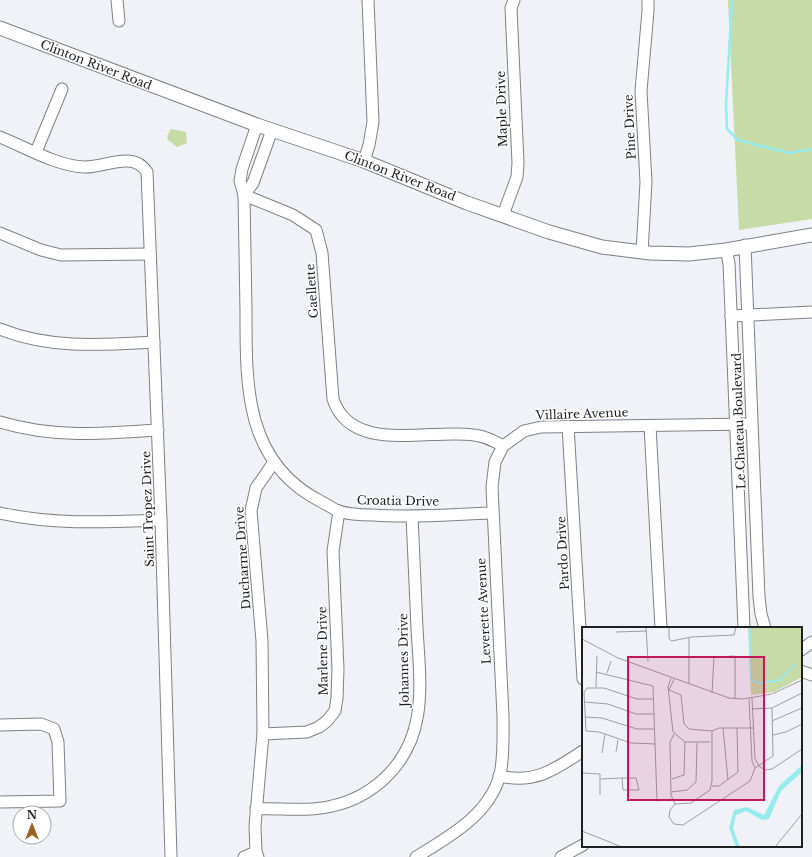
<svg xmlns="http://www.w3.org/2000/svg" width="812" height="857" viewBox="0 0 812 857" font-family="'Libre Baskerville',serif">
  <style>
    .green { fill: #c6dba6 }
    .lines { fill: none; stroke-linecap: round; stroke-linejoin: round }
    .stream { stroke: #96eced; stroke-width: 2.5 }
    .minor-casing { stroke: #7e8085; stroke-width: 13 }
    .tertiary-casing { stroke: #7e8085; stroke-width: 15 }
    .minor { stroke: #fff; stroke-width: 11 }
    .tertiary { stroke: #fff; stroke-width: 13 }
    .labels { text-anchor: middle; stroke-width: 3; stroke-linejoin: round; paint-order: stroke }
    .street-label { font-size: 12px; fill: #1f2022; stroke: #fff }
    .inset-river { fill: none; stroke: #96eced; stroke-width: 2 }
    .inset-road { fill: none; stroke: #9c9ea2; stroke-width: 1 }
    .view { fill: #c2185b; fill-opacity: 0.15; stroke: #c2185b; stroke-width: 2 }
    .inset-edge { fill: none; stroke: #1f2022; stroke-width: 2 }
  </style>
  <rect width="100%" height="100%" fill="#f0f2f8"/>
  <g class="green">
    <polygon points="728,0 812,0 812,219 739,230"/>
    <polygon points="171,129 186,132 187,143 177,147 168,140 167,136"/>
  </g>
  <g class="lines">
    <polyline class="stream" points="732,0 726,105 727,129 738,140 789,153 812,149"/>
    <g class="minor-casing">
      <g id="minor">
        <polyline points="117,0 119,21"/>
        <path d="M 257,125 L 242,169 L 240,181 L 244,195 C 245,234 245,272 246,310 C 246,384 244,462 320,501 C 326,504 332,508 338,511 C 350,515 363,515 374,515 C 414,518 453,514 492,513"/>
        <path d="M 0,137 C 25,147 57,166 84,167 C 104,168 133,150 147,172 L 161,520 L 171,857"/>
        <polyline points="36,152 62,89"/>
        <polyline points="364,161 369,145 373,122 368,0"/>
        <path d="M 244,195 L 293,215 L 316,230 L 322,253 L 333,399 C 351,455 431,428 474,435 C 485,436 494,441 503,446 L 524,431 L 541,427 L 751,424"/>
        <polyline points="244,195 253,183 272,130"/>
        <polyline points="503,215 517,177 518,163 511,8 514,0"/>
        <polyline points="0,233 41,250 61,255 150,254"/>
        <polyline points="745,245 759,597 761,614 765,628"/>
        <polyline points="726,250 729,263 744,628"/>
        <polyline points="642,252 646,182 641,91 648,11 648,0"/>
        <polyline points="731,316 812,312"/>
        <path d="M 0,329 C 50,349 101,345 154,342"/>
        <path d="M 0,422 C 52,438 104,434 158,430"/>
        <polyline points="568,426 583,679"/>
        <polyline points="650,426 661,628"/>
        <path d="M 0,513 C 54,525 107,522 161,520"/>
        <polyline points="801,650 812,642"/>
        <polyline points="801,671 812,675"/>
        <polyline points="0,725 41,724 54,729 58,742 60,801 0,802"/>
        <polyline points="263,734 307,732 319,727 327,721 335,711 337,698 338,669 333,551 339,511"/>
        <path d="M 499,776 C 535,784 554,770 583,751"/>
        <path d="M 256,809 C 280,808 308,812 332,806 C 351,802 370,792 385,778 C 429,736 420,683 417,628 C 415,591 414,553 412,516"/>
        <polyline points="244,857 256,852"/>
        <polyline points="258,857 256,852 255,826 263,734 262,641 251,511 256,488 274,462"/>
        <path d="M 416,857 C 449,837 489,815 500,775 C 504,756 503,736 503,716 L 492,487 L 495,462 L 503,446"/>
        <polyline points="561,857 583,845"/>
      </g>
    </g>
    <g class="tertiary-casing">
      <polyline id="tertiary" points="0,28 257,125 364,161 467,203 549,232 602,247 650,253 689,254 726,250 812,235"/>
    </g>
    <use href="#minor" class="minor"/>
    <use href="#tertiary" class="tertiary"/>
  </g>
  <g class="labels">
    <g class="street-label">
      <text transform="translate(96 65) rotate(21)" y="4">Clinton River Road</text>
      <text transform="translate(502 109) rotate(-92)" y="4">Maple Drive</text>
      <text transform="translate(630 127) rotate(-93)" y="4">Pine Drive</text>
      <text transform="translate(400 176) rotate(21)" y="4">Clinton River Road</text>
      <text transform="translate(312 291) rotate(-94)" y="4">Gaellette</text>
      <text transform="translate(582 414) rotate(-2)" y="4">Villaire Avenue</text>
      <text transform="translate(739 421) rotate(-92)" y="4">Le Chateau Boulevard</text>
      <text transform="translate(398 501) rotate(1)" y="4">Croatia Drive</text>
      <text transform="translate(148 509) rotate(-92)" y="4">Saint Tropez Drive</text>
      <text transform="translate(563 553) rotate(-93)" y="4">Pardo Drive</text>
      <text transform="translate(243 558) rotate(-94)" y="4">Ducharme Drive</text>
      <text transform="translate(484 611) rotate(-93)" y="4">Leverette Avenue</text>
      <text transform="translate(323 651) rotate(-91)" y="4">Marlene Drive</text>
      <text transform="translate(404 660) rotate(-91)" y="4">Johannes Drive</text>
    </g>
  </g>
  <g transform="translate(582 627)">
    <rect width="220" height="220" fill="#f0f2f8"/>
    <path d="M 166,0 L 220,0 L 220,50 L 192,65 L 169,68 Z" fill="#c6dba6"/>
    <path d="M 220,138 L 220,145 L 199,164 L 187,192 L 180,193 L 164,184 L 154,188 L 151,201 L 158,220 L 154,220 L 147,201 L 152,183 L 165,180 L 182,188 L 197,159 Z" fill="#96eced"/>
    <path class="inset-river" d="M 168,0 L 169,53 L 178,56 L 198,53 L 212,38"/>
    <path class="inset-road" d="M 64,0 L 66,34M 87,0 L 87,12 L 90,14 L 109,10 L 152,8 L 154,0M 34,5 L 65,4M 107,10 L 107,57M 0,12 L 36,31 L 147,71 L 161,72 L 190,67 L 220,53M 14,45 L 71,59 L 75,174 L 89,172M 25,46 L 29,34M 89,51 L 86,60 L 91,105 L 103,115 L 128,115M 14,60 L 15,29M 87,63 L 99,68 L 102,97 L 107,102 L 130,104 L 137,101 L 171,101M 87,63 L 92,52M 130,66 L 132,30 L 153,29 L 153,72M 170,71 L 173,132 L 177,139 L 183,143 L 190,142 L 220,122M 71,72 L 55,72 L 22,61 L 5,61 L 2,65 L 4,104 L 17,105 L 49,116 L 73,117M 167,72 L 170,134 L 173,141M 3,75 L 26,77 L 54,87 L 72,87M 170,82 L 190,81 L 220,66M 3,90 L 20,91 L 55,102 L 73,102M 190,94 L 220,81M 141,101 L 146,153M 92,107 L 88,115 L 89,168 L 93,177M 191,108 L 204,105 L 220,97M 34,125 L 36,113M 20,126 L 23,107M 0,146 L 18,147 L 18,168M 19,152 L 40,151 L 54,151 L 57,163 L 41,163 L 40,151M 90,152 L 102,148 L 103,115M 130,159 L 137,159 L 156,145 L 155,101M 89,165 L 105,163 L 114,155 L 115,116M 93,177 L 88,183 L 87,190 L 92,197 L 101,198 L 168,154 L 173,141 L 191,129 L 190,81M 93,177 L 109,176 L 128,163 L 130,154 L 130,104M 0,204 L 40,220M 193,220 L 220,187"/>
    <path class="view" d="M 46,30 L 182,30 L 182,173 L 46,173 Z"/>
    <rect width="220" height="220" class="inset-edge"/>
  </g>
  <g transform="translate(32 825)"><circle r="19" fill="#ffffff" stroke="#a5a6a7"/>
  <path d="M0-3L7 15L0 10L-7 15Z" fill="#9a5e1f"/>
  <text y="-6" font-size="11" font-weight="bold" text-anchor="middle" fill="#1f2022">N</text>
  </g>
</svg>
